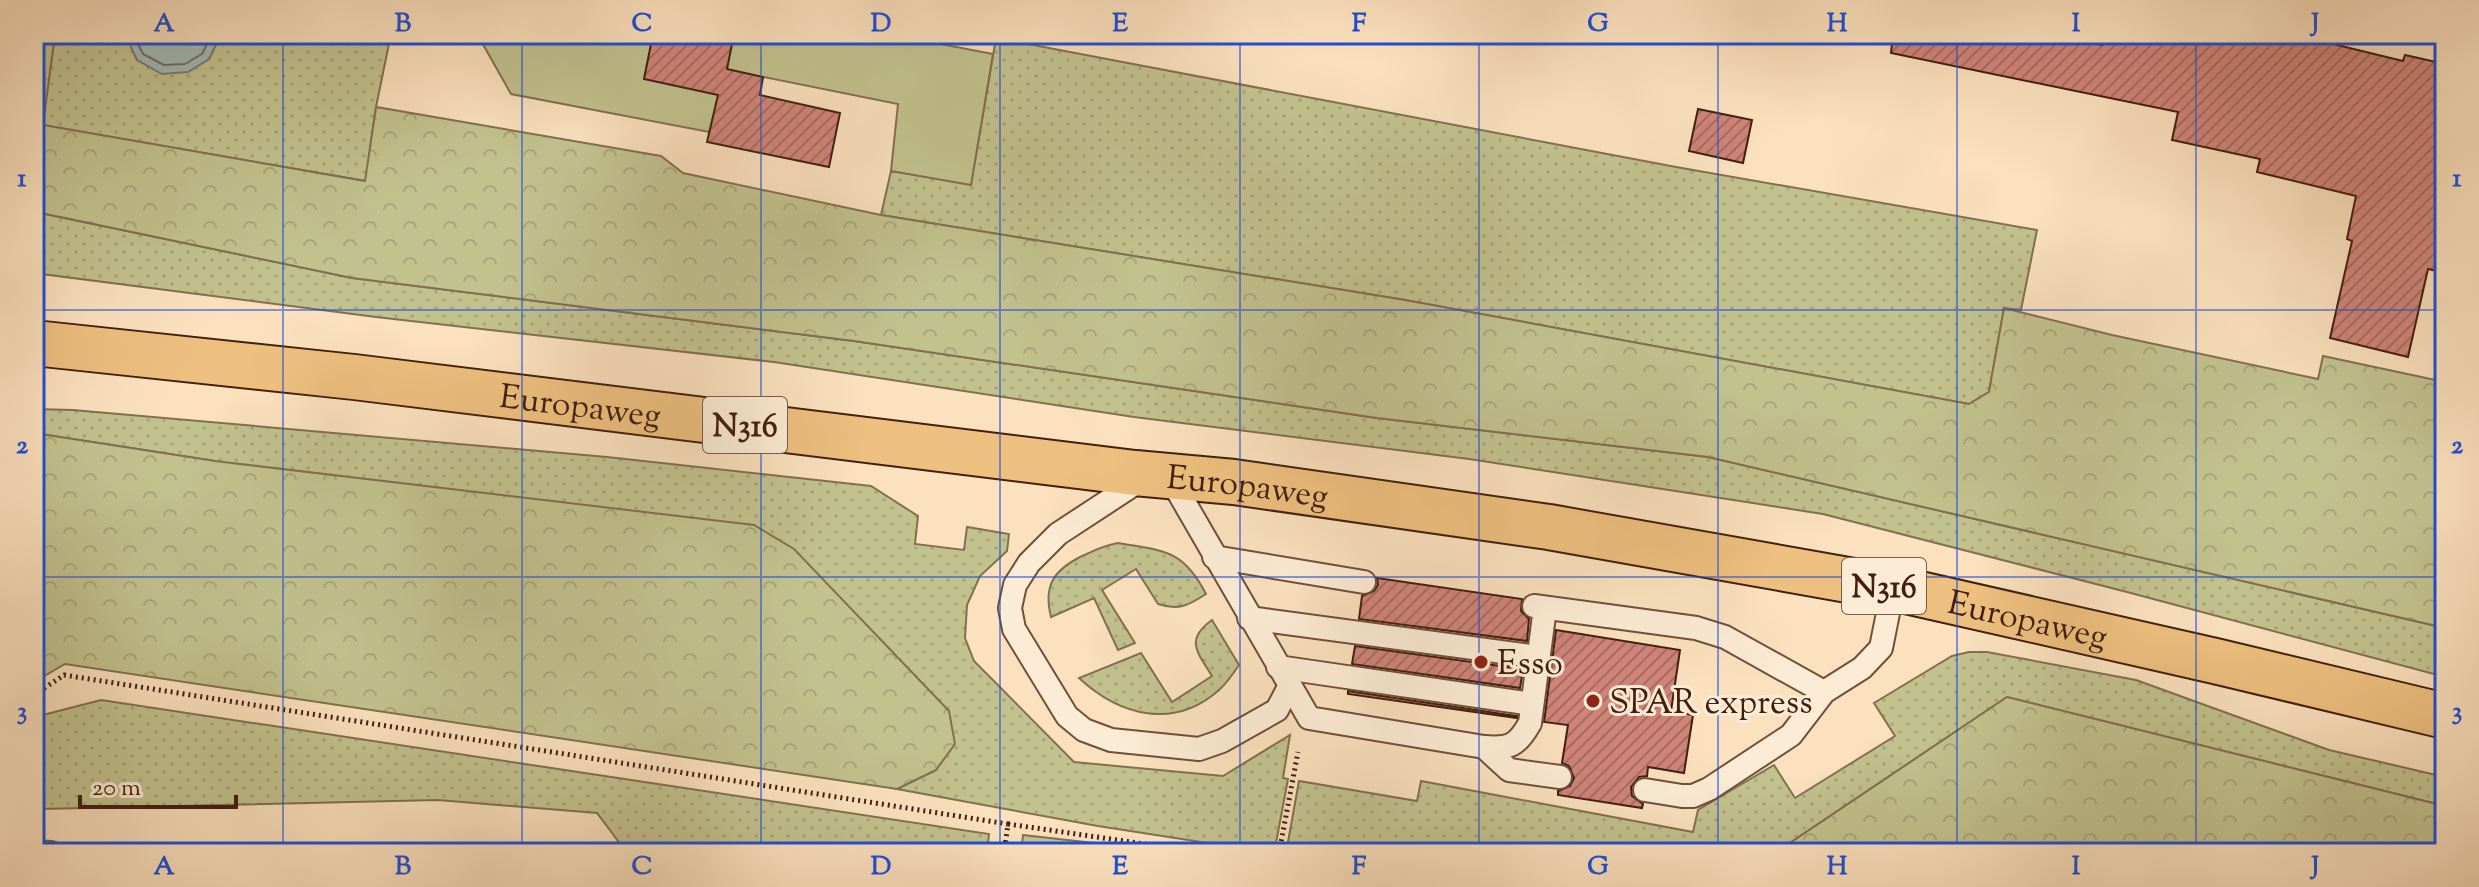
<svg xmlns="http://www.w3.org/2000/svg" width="2479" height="887" viewBox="0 0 2479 887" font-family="'Sorts Mill Goudy',serif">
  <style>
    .grass { fill: url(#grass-dots); stroke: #82704f; stroke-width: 2 }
    .forest { fill: url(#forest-crowns); stroke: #82704f; stroke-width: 2 }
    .garden { fill: #c2c28f; stroke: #82704f; stroke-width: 2 }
    .water { fill: #a0bcb9; stroke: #7a7d75; stroke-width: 2 }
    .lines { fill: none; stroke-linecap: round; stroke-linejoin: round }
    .shore { stroke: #706d64; stroke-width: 2 }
    .building { fill: url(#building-hatch); stroke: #411e0f; stroke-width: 2 }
    .lane-casing { stroke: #704f3b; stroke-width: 26 }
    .primary-casing { stroke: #411e0f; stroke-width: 48 }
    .path { stroke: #411e0f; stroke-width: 5; stroke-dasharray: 2 4; stroke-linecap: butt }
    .lane { stroke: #fcecd5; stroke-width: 22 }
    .primary { stroke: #eec07f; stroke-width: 44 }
    .grid { fill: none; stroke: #1d4ed8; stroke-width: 2; stroke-opacity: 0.55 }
    .poi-dot { fill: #8f2418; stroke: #fcecd5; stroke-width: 3 }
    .labels { text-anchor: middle; stroke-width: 6; stroke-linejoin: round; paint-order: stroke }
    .shield { fill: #fcecd5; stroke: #795c4a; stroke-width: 2 }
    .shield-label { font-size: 32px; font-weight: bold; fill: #411e0f }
    .street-label { font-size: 34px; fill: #411e0f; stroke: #fcecd5 }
    .poi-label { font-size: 34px; fill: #411e0f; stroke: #fcecd5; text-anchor: start }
    .neatline { fill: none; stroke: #1d4ed8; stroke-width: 3 }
    .grid-label { font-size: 26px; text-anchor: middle; font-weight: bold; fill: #1d4ed8 }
  </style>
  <defs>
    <pattern id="grass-dots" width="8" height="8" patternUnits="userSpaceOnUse" patternTransform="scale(2)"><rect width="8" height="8" fill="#c2c28f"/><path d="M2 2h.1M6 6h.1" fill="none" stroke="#a8a67a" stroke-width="1.8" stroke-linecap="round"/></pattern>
    <pattern id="forest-crowns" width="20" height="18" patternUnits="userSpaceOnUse" patternTransform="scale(2)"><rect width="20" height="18" fill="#c2c28f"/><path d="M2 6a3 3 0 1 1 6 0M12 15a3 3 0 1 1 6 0" fill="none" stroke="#a8a67a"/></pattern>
    <pattern id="building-hatch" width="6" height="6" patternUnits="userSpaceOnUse" patternTransform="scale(2)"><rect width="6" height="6" fill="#cf847a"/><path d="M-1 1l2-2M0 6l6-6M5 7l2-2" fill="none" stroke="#aa6b62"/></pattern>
  </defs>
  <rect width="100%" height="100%" fill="#fbe1be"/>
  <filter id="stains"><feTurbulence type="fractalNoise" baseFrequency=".0025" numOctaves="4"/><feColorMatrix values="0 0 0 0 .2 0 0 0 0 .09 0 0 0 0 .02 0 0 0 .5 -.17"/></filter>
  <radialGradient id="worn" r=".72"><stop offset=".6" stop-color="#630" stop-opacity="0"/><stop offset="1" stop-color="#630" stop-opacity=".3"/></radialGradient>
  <g class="grass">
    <polygon points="55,34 125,34 137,60 209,59 221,34 391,34 376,107 366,181 42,125"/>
    <polygon points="996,38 1676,167 2037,230 2021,310 2004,308 1989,392 1969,404 1405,300 881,215 891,171 971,184"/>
    <polygon points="34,203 41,213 352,278 854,341 1377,418 1708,457 2445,628 2445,677 2127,592 1823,514 1469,459 1134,417 774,362 376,317 34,273"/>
    <polygon points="34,409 73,410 607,457 871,486 918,516 915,544 964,550 967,527 1009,534 1007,551 980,576 967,605 965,638 974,661 1074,762 1223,776 1290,735 1283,778 1288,779 1276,843 1265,852 1098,826 897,789 936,770 215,461 34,433"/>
    <path d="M 1118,543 C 1164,551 1183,549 1206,594 C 1189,605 1179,611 1158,604 L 1136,569 L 1102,590 L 1135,643 L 1118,650 L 1094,598 L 1051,617 C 1043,585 1054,570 1082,556 C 1095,550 1105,545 1118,543 Z"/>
    <path d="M 1212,620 L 1239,665 C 1233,674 1227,683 1219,690 C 1174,730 1120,716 1079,678 L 1141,653 L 1172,702 L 1212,676 C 1198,653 1184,640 1212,620 Z"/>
    <polygon points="1969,652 1987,652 2136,680 2329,750 2445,777 2445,806 2007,697 1787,845 1788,853 1286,853 1299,781 1417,801 1421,781 1693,832 1698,810 1774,765 1795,798 1895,736 1874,703 1952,656"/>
    <polygon points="101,700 989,834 987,853 627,853 597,813 438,800 41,809 34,805 34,719 39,716"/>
  </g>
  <g class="forest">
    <polygon points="34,34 55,34 43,125 365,181 376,107 661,156 683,173 881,215 1405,300 1969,404 1989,392 2004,308 2112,335 2318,379 2323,356 2445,382 2445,628 1708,457 1377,418 854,341 352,278 41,213 34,203"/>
    <polygon points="34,433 215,461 754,525 794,549 949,711 955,744 936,770 897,789 65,664 34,682"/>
    <polygon points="2007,697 2445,806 2445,853 1788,853 1787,845"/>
  </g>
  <g class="garden">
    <polygon points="481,34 931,34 930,42 993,54 971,185 891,171 898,104 764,77 709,132 511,94 480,39"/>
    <polygon points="1023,835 1183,853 1021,853"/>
  </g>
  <polygon class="water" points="125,34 221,34 209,59 188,72 162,74 137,60"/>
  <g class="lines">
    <polyline class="shore" points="133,34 143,54 164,65 185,64 202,54 212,34"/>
  </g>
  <g class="building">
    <polygon points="653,34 734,34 727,69 763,77 760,95 840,113 829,167 707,142 718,95 644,79"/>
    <polygon points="1893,34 2054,34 2102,45 2104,34 2292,34 2403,61 2405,55 2445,64 2445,273 2428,269 2408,357 2330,338 2352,241 2347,239 2356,196 2257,172 2260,159 2172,140 2178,112 1891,53"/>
    <polygon points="1698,109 1752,120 1743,163 1689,151"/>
    <polygon points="1377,578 1522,599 1521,611 1529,619 1527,641 1359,619 1362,596 1374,591 1378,585"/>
    <polygon points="1556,630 1680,650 1671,711 1693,715 1684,773 1648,767 1647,776 1639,777 1631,787 1632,796 1643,804 1642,808 1558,795 1558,791 1570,786 1574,778 1569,766 1562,763 1568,725 1544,722"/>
    <polygon points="1355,646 1523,669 1520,688 1352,664"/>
    <polygon points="1348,691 1517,716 1517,718 1348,694"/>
  </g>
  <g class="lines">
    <g class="lane-casing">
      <g id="lane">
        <path d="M 1169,476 L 1309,718 L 1484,747 C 1510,749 1517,746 1530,723 L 1545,608"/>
        <polyline points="1145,477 1058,534 1029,563 1015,585 1010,608 1014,629 1067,716 1084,730 1111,740 1199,749 1222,741 1277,710 1289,687"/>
        <polyline points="1214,557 1364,582"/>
        <polyline points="1534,606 1696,628 1725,637 1824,692"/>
        <polyline points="1249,618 1539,657"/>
        <polyline points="1278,667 1532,704"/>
        <polyline points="1484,747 1509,770 1560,777"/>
        <polyline points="1645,790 1682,796 1693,796 1709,789 1791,735 1824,692 1862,668 1881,648 1893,588"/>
        <polyline points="34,852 51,853"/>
      </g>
    </g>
    <g class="primary-casing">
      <g id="primary">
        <path id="s1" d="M 34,343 L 354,377 L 1135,473 L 1234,482 L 1549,527 L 1893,588 L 2215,661 L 2445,716"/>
      </g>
    </g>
    <g class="path">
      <polyline points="34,695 64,675 1008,824 1004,853"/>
      <polyline points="1008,824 1206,853"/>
      <polyline points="1279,853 1298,752"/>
    </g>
    <use href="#lane" class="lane"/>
    <use href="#primary" class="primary"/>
  </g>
  <path class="grid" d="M 283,34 L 283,853M 522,34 L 522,853M 761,34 L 761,853M 1000,34 L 1000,853M 1240,34 L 1240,853M 1479,34 L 1479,853M 1718,34 L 1718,853M 1957,34 L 1957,853M 2196,34 L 2196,853M 34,310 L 2445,310M 34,577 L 2445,577"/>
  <g class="poi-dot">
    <circle cx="1481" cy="662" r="8"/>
    <circle cx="1593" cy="701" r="8"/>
  </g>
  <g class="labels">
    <g class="shield">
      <rect x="703" y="397" width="84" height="56" rx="6"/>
      <rect x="1842" y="558" width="84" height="56" rx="6"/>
    </g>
    <g class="shield-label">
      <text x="745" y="436">N316</text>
      <text x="1884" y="597">N316</text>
    </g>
    <g class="street-label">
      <text dy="12" stroke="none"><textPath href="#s1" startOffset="550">Europaweg</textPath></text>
      <text dy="12" stroke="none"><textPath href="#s1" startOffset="1222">Europaweg</textPath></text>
      <text dy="12" stroke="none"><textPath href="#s1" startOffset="2014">Europaweg</textPath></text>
    </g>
    <g class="poi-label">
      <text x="1497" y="674">Esso</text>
      <text x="1609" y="713">SPAR express</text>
    </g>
  </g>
  <rect width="2479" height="887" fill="none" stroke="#fbe1be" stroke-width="88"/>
  <path d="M80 795v12h156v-12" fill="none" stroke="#411e0f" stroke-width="4"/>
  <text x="92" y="795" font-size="24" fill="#411e0f" stroke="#fcecd5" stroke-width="6" paint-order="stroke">20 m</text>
  <rect x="44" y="44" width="2391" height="799" class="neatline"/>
  <g class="grid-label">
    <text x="164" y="31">A</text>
    <text x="403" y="31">B</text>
    <text x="642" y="31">C</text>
    <text x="881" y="31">D</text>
    <text x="1120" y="31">E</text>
    <text x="1359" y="31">F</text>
    <text x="1598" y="31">G</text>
    <text x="1837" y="31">H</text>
    <text x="2076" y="31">I</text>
    <text x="2315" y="31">J</text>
    <text x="22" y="186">1</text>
    <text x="2457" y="186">1</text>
    <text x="22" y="453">2</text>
    <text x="2457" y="453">2</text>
    <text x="22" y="719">3</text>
    <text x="2457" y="719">3</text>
    <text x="164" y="874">A</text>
    <text x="403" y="874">B</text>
    <text x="642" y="874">C</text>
    <text x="881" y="874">D</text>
    <text x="1120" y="874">E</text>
    <text x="1359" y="874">F</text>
    <text x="1598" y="874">G</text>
    <text x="1837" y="874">H</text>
    <text x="2076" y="874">I</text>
    <text x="2315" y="874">J</text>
  </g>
  <rect width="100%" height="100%" filter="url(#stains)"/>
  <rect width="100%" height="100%" fill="url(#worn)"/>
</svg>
